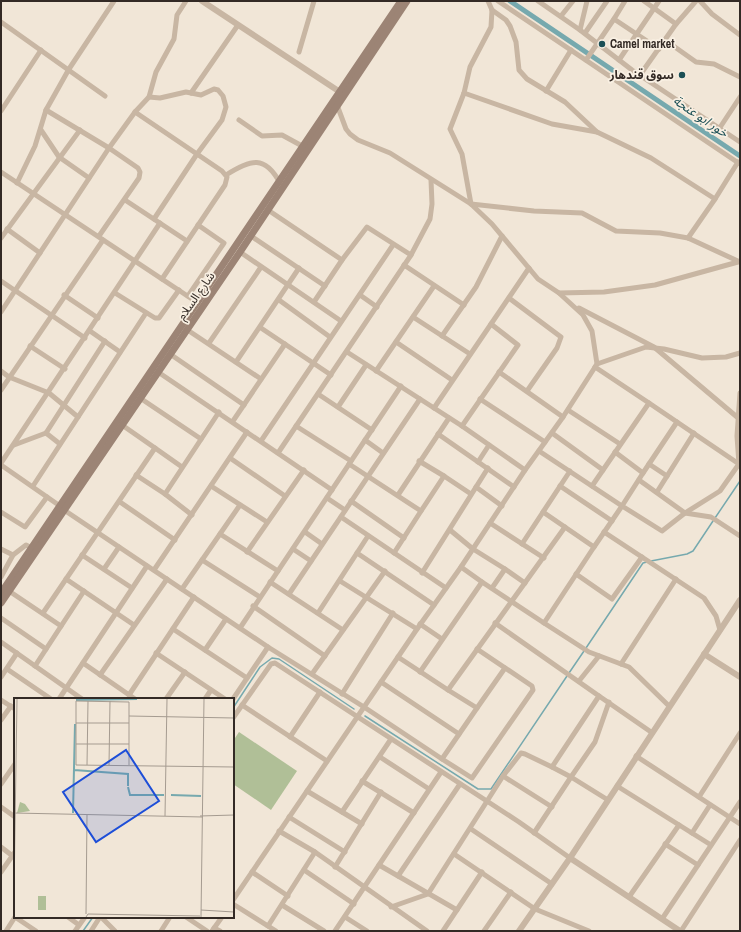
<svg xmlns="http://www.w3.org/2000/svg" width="741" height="932" viewBox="0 0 741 932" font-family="'Archivo Narrow','Noto Sans Arabic',sans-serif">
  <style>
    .green { fill: #b0bf97 }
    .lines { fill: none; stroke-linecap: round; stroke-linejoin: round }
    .stream { stroke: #76a9ae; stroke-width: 1.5 }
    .canal { stroke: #76a9ae; stroke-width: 5 }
    .minor { stroke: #c8b6a3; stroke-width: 5 }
    .tertiary { stroke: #c8b6a3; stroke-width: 6 }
    .secondary { stroke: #9c8475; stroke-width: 7 }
    .poi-dot { fill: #1b4f55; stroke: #f9f0e3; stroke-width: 1.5 }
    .labels { text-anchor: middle; stroke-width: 3.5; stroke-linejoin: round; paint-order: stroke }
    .poi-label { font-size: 12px; font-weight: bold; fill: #332a25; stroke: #f9f0e3; text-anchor: start }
    .street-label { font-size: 12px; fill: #332a25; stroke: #f9f0e3 }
    .water-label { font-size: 13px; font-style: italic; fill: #1b4f55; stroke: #f9f0e3 }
    .inset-river { fill: none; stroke: #76a9ae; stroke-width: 2 }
    .inset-road { fill: none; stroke: #a59b90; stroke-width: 1 }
    .view { fill: #1d4ed8; fill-opacity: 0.15; stroke: #1d4ed8; stroke-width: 2 }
    .inset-edge { fill: none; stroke: #332a25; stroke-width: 2 }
  </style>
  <rect width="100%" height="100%" fill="#f1e6d7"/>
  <polygon class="green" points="239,732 297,771 271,810 233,784 233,741"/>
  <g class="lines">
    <g class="stream">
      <polyline points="715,518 740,481"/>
      <polyline points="651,561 687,554 693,551 713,521"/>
      <polyline points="586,648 643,563 647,562"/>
      <polyline points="569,673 584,651"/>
      <polyline points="233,708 260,667 272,658 279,659 354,709"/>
      <polyline points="365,716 478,789 491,789 567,676"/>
      <polyline points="83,931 93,917"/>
    </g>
    <polyline class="canal" points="510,1 740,156"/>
    <g class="minor">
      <polyline points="498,1 740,164"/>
      <polyline points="538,1 580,30 632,70 740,142"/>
      <polyline points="625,1 614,19 659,49"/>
      <polyline points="644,1 676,24"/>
      <polyline points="700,1 712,14 740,35"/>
      <polyline points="492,10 506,20 510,26 516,42 519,70 527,79 565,102 597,132 651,158 715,199 688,238"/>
      <polyline points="561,16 573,1"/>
      <polyline points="1,22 105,96"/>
      <polyline points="580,30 587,1"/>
      <polyline points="585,33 607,1"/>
      <polyline points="665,40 696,62 714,64 740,77"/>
      <polyline points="299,52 314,1"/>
      <polyline points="586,60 614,19"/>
      <polyline points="619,60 659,1"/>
      <polyline points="640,75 676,24 696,1"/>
      <polyline points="546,91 571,50"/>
      <polyline points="191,93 238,25"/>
      <polyline points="464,93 552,124 597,132"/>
      <polyline points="149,97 160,98 186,92 201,95 214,89 218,90 223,96 226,107 222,120 197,154 154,219"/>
      <polyline points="337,105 346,129 350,134 358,140 390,153 471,204 492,224 538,279 559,293 583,315 592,331 597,364"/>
      <polyline points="46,110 109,148 138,168 140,172 139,178 99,236"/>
      <polyline points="1,111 41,50"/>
      <polyline points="135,112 222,171 227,177 225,185 162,279"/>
      <polyline points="239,120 262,136 282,135 304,147"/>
      <polyline points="719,129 740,97"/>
      <polyline points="41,130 59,157 89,178"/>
      <polyline points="1,172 198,303"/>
      <path d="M 226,175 C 251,159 265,155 280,183"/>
      <polyline points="17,183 35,146 46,110 69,69 114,1"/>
      <polyline points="715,199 738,162"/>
      <polyline points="125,200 187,241"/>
      <polyline points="471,204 534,211 582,213 616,231 660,233 688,238 740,262"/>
      <polyline points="471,204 462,154 450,129 464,93 470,67 491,27 492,10 488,1"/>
      <polyline points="268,210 342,260"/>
      <polyline points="7,229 40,253"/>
      <polyline points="251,236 325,286"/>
      <polyline points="1,238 80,130"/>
      <polyline points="240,252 341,321"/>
      <polyline points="404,265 464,305"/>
      <polyline points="1,281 85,338"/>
      <polyline points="115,293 155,318 159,318 179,290"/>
      <polyline points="559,293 604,292 655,285 738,262"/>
      <polyline points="64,295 98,318"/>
      <polyline points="360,295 377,307"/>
      <polyline points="188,296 224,243 198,225"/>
      <polyline points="509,298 561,337 557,348 527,391"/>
      <polyline points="279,300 330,337"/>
      <polyline points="314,302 342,260 367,227 411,255"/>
      <polyline points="579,308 654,347 737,417"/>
      <polyline points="1,312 109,148 135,112 149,97 156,72 174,39 177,15 186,1"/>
      <polyline points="413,317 470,354"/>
      <polyline points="261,328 331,375"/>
      <polyline points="186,329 261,379"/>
      <polyline points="90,331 120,352"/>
      <polyline points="442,336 476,287 502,236"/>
      <polyline points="396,342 452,380"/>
      <polyline points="209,343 261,267"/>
      <polyline points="30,346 65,369"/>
      <polyline points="347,352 462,426 525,470"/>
      <polyline points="170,354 244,405"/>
      <polyline points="236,362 299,268"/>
      <polyline points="595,367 649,403 603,470"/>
      <polyline points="1,371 9,377 49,393 78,417"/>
      <polyline points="376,371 434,286"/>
      <polyline points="158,372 332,490"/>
      <polyline points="499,372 563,417"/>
      <polyline points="1,390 103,240"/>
      <polyline points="318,394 372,430"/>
      <polyline points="140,398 201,439"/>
      <polyline points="480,399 545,442"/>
      <polyline points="338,407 366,365"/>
      <polyline points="434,408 529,268"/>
      <polyline points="568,410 620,444"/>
      <polyline points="233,421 285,344"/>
      <polyline points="122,425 155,448"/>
      <polyline points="296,426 351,461"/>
      <polyline points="462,426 518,345 491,324"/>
      <polyline points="46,433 60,444"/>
      <polyline points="552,433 603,470 592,486"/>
      <polyline points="438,434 514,487"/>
      <polyline points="365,440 383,453"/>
      <polyline points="261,441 393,245"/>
      <polyline points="14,445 46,433 105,341"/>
      <polyline points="539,451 622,506 594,547 543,512 570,471"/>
      <polyline points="615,452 643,473 622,506 662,531 685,513 720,491 739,464 677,422"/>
      <polyline points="278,453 411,255 430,219 432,204 431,180"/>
      <polyline points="230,458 285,496"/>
      <polyline points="419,461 444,476"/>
      <polyline points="478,462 489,445"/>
      <polyline points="1,463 160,223"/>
      <polyline points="349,464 421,511 444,476 471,494"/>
      <polyline points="649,464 667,476"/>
      <polyline points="739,464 737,436 740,393"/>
      <polyline points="1,465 60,506"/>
      <polyline points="643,473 677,422 649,403"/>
      <polyline points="136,475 165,494"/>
      <polyline points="639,480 685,513 711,517 740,536"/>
      <polyline points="33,486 146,313"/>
      <polyline points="211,486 267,522"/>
      <polyline points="560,486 612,521"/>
      <polyline points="476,487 502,506"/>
      <polyline points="657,492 694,433"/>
      <polyline points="398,495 449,418"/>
      <polyline points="327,498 345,510"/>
      <polyline points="351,501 404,538"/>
      <polyline points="120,502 175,540"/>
      <polyline points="64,510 268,647 364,707 442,759 477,708 448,690 565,527"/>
      <polyline points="1,512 25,527 47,497"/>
      <polyline points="192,515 165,494 219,412"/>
      <polyline points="341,517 446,588"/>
      <polyline points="490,523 544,558"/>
      <polyline points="450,530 473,549 505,569 492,588"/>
      <polyline points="305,532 322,544"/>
      <polyline points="604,532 704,598 716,616 720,630"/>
      <polyline points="220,534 278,571"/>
      <polyline points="522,544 543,512"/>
      <polyline points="1,549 13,555 26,545 32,548"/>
      <polyline points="293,549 311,561"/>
      <polyline points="247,552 304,470"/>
      <polyline points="357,553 434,605"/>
      <polyline points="394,553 421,511"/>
      <polyline points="82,555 132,588"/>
      <polyline points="202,560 260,597"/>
      <polyline points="461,567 482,582"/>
      <polyline points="104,569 119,547"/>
      <polyline points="505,569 525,583"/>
      <polyline points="154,570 247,432"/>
      <polyline points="422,573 488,468"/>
      <polyline points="576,574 612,599 642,557"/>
      <polyline points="1,577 13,555"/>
      <polyline points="66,579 134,625"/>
      <polyline points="340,581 417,629"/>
      <polyline points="270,582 343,630"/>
      <polyline points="182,589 240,505"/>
      <polyline points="9,591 61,626"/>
      <polyline points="289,594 420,399"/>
      <polyline points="253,606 325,656"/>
      <polyline points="43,613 155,448 182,467"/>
      <polyline points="318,613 368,536"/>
      <polyline points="1,618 46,649"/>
      <polyline points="544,623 589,652 629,667 669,706"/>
      <polyline points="420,624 442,639"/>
      <polyline points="240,628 401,386"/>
      <polyline points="173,629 247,678"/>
      <polyline points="1,642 82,699"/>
      <polyline points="205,650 226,619"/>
      <polyline points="156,653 225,699"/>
      <polyline points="398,657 448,690"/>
      <polyline points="83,663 135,699"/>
      <polyline points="621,664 676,579"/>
      <polyline points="35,666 84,591"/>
      <polyline points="7,669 51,699"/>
      <polyline points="420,672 482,582 544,623 594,547"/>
      <polyline points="312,674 385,571"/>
      <polyline points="100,675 167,579"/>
      <polyline points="1,677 17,653"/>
      <polyline points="579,681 599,656"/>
      <polyline points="381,682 459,734"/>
      <polyline points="342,694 393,613"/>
      <polyline points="129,695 194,597"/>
      <polyline points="599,696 651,732"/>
      <polyline points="59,699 147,566"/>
      <polyline points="166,699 185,672"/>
      <polyline points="205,699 211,690"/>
      <polyline points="233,699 268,647"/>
      <polyline points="1,700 15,709"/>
      <polyline points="242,705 327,761"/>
      <polyline points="477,708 505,668"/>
      <polyline points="233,718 271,664 275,663 519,822 570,858"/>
      <polyline points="1,720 11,706"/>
      <polyline points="290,737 320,692"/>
      <polyline points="636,756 740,824"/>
      <polyline points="380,757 429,789"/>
      <polyline points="442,759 472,778 533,690 532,686 477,649"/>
      <polyline points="503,776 552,807"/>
      <polyline points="362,781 414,813"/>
      <polyline points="1,784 15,764"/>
      <polyline points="617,786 711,845"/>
      <polyline points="307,791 362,824"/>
      <polyline points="699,797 740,733"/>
      <polyline points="608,800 571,777 595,742 609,702"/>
      <polyline points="1,807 15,817"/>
      <polyline points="342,812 391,739"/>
      <polyline points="289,817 345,852"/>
      <polyline points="471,829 552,884"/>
      <polyline points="279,831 315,852 427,931"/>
      <polyline points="534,833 571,777 552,767"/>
      <polyline points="692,833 710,805"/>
      <polyline points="665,844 698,865"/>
      <polyline points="1,847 14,857"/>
      <polyline points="454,854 535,909 589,931"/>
      <polyline points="379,865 457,910"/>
      <polyline points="335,867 381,792"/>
      <polyline points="304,870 354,904"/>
      <polyline points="1,872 15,852"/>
      <polyline points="252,872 288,896"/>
      <polyline points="398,876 460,784"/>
      <polyline points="629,897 679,825"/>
      <polyline points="233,900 417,629 461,567 525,470 563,417 597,364 646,347 664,349 702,358 726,357 740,353"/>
      <polyline points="233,904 276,931"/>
      <polyline points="282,905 324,931"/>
      <polyline points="391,907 428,894 503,776 521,753 525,754 552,767 599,696 495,623"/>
      <polyline points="68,917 79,925"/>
      <polyline points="101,917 115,931"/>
      <polyline points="186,917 207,931"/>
      <polyline points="345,917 367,931"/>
      <polyline points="662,919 740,802"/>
      <polyline points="268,926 315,852"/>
      <polyline points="214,928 220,931"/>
      <polyline points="6,931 15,917 36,931"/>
      <polyline points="75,931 85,917"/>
      <polyline points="91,931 100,917"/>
      <polyline points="161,931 170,917"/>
      <polyline points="212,931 222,917"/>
      <polyline points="335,931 441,772"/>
      <polyline points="443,931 482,872"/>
      <polyline points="484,931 511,892"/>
      <polyline points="681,931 740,840"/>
    </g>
    <g class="tertiary">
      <polyline points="202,1 340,92"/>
      <polyline points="704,654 740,677"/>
      <polyline points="570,858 680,931"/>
      <polyline points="519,931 570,858 740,600"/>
    </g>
    <g class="secondary">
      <polyline points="1,593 401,1"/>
      <polyline points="1,603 240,252 407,1"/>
    </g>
  </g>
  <g class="poi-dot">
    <circle cx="602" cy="44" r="4"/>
    <circle cx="682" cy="75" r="4"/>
  </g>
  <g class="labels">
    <g class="poi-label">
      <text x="610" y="48">Camel market</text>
      <text x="674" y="79" text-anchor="end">سوق قندهار</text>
    </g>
    <g class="street-label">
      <text transform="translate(196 296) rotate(-55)" y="4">شارع السلام</text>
    </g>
    <g class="water-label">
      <text transform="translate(701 116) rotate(34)" y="5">خور ابو عنجة</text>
    </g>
  </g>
  <g transform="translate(14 698)">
    <rect width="220" height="220" fill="#f1e6d7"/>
    <path d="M 6,104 L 11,106 L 16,113 L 3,115 ZM 24,198 L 32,198 L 32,212 L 24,212 Z" fill="#b0bf97"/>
    <path class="inset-river" d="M 62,2 L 123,1M 60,72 L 114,76 L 114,88M 114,89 L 116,97 L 150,97M 157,97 L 187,98M 59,115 L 61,26"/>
    <path class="inset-road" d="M 115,18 L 220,20M 62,25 L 115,25M 62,46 L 115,46M 73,67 L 74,3M 95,67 L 96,3M 115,67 L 115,4 L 62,3 L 62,67 L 220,69M 0,115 L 189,119M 151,118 L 153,1M 186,118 L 220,117M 0,195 L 3,1M 187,212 L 220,214M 72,216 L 73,117M 72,219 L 74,216 L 186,218M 187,219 L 190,1"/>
    <path class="view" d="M 112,52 L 145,103 L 82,144 L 49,94 Z"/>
    <rect width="220" height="220" class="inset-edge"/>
  </g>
  <rect width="741" height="932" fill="none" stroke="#332a25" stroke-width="4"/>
</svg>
